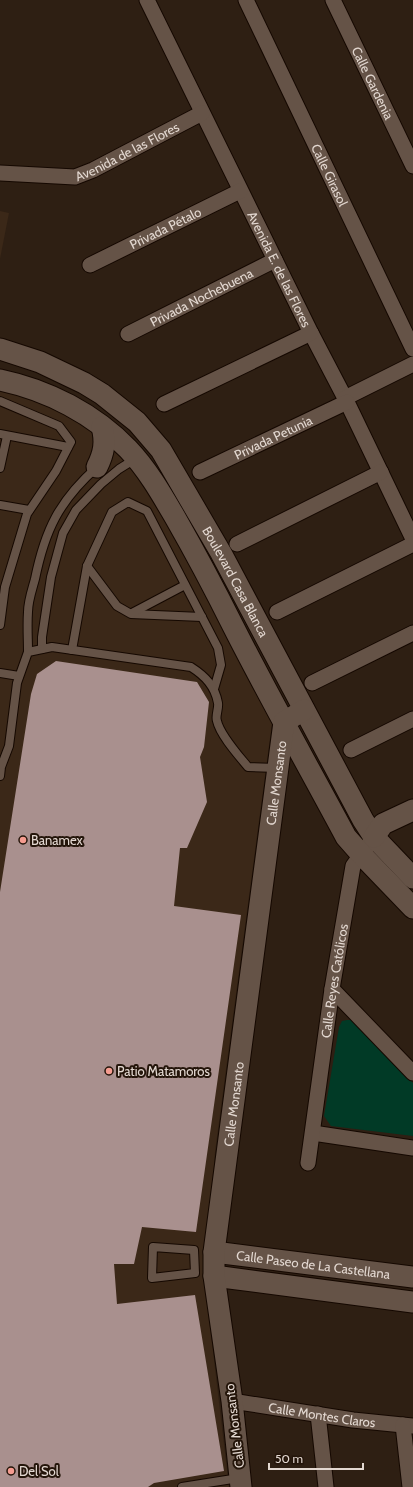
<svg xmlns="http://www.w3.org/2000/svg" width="413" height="1487" viewBox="0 0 413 1487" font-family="Cabin,sans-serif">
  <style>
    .built { fill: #3b2818 }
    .green { fill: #013a26 }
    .building { fill: #a9908e }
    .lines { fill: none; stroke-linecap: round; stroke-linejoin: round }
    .lane-casing { stroke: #150801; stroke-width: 10 }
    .street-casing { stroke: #150801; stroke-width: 17 }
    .secondary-casing { stroke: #150801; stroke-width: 23 }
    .lane { stroke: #655347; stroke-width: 8 }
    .street { stroke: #655347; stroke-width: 15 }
    .secondary { stroke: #655347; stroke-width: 21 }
    .poi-dot { fill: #f59c90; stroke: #24150a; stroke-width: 1.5 }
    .labels { text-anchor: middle; stroke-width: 4; stroke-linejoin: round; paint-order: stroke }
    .street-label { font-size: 13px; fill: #e3d8d1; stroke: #24150a }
    .poi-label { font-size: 13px; fill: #e3d8d1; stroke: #24150a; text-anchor: start }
  </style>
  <rect width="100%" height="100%" fill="#2e1f13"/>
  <g class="built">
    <polygon points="0,211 9,213 0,259"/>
    <polygon points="0,384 79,420 116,446 170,524 272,723 215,1152 205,1284 229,1487 0,1487"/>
  </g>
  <polygon class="green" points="347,1020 351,1020 413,1083 413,1136 331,1126 324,1116 339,1027 342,1021"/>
  <polygon class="building" points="56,661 197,682 209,702 204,747 200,757 207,802 187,848 180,848 174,906 241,915 196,1232 142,1227 134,1264 114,1264 117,1304 195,1295 224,1471 154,1483 148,1487 0,1487 0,892 31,694 37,674"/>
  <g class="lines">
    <g class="lane-casing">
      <g id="lane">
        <polyline points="0,401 59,426 71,442 56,471 27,514 5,587 0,625"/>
        <polyline points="0,434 68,447"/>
        <polyline points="0,468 7,436"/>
        <polyline points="0,505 29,510"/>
        <polyline points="87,566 117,606 131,614 202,617"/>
        <polyline points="132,613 185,585"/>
        <polyline points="42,649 42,637 51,577 63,533 76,510 101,484 119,469 135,459"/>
        <polyline points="72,650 87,566 112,512 128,502 147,511 218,648 221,665 214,689"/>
        <path d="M 28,652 C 28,639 27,625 28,612 C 28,601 32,590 35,579 C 45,530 59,501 97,467"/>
        <polyline points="0,673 19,676"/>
        <path d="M 0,776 L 1,767 L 9,746 L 17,683 L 28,652 L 52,647 L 191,667 C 205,676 215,686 218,703 C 219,709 215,716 217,721 C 220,735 239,756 248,767 L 277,768"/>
        <polygon points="153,1247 194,1250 195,1273 152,1278"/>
        <polyline points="182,1487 239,1478"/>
      </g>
    </g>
    <g class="street-casing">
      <g id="street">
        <path id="s1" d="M 147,0 L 311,333 L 347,402 L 413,539"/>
        <path id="s2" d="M 246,0 L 413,349"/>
        <path id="s3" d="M 333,0 L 413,166"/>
        <path id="s4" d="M 0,173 L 75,177 L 93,170 L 202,113"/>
        <path id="s5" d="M 90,265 L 240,191"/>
        <path id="s6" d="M 128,334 L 275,260"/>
        <polyline points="345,398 413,364"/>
        <polyline points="164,404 311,333"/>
        <path id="s7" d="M 200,472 L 347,402"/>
        <polyline points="237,544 381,472"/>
        <polyline points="277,612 413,544"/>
        <polyline points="312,683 413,633"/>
        <polyline points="351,750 413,719"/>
        <polyline points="332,989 413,1073"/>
        <polyline points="313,1133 413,1148"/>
        <path id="s8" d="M 308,1163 L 332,989 L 353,866 L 374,837"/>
        <path id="s9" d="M 232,1401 L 353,1420 L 413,1426"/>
        <polyline points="318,1414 326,1487"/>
        <polyline points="403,1425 410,1487"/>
      </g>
    </g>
    <g class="secondary-casing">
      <g id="secondary">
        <path id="s10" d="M 0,349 L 40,362 L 84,383 L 102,394 L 137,422 L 161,450 L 221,553 L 363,820 L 374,837 L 413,878"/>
        <path d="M 0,380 C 48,390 94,414 128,449 C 148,470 162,495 176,519 C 196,554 215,590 233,626 C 269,697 308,766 346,837 L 361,854 L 413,908"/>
        <path d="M 97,467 C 104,453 106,442 102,427"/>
        <polyline points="374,837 383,824 413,810"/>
        <path id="s11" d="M 214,1252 L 413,1277"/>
        <polyline points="214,1276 413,1302"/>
        <path id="s12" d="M 241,1487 L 232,1401 L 214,1276 L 214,1252 L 284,722 L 304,710"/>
      </g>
    </g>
    <use href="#lane" class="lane"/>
    <use href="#street" class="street"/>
    <use href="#secondary" class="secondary"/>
  </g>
  <g class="poi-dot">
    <circle cx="23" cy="840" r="4"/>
    <circle cx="109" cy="1071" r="4"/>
    <circle cx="11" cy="1471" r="4"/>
  </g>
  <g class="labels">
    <g class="street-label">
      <text dy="5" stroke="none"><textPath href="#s3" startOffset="92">Calle Gardenia</textPath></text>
      <text dy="5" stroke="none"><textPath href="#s4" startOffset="133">Avenida de las Flores</textPath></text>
      <text dy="5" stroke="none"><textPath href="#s2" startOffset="194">Calle Girasol</textPath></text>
      <text dy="5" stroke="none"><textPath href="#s5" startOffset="84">Privada Pétalo</textPath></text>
      <text dy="5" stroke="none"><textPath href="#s1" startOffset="300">Avenida E. de las Flores</textPath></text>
      <text dy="5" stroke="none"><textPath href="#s6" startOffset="82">Privada Nochebuena</textPath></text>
      <text dy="5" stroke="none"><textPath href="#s7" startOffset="81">Privada Petunia</textPath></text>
      <text dy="5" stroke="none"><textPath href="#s10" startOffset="345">Boulevard Casa Blanca</textPath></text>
      <text dy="5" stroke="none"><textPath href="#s12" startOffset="710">Calle Monsanto</textPath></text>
      <text dy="5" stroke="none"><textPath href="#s8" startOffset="184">Calle Reyes Católicos</textPath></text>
      <text dy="5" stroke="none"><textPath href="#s12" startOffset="386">Calle Monsanto</textPath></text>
      <text dy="5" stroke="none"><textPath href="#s11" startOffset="100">Calle Paseo de La Castellana</textPath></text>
      <text dy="5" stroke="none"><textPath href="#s9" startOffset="91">Calle Montes Claros</textPath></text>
      <text transform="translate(234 1426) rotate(-97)" y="5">Calle Monsanto</text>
    </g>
    <g class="poi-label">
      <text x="31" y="845">Banamex</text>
      <text x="117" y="1076">Patio Matamoros</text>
      <text x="19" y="1476">Del Sol</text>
    </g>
  </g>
  <path d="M269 1463v6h94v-6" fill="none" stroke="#e3d8d1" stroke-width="2"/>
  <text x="275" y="1463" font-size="12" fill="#e3d8d1" stroke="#24150a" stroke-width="3" paint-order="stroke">50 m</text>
</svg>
